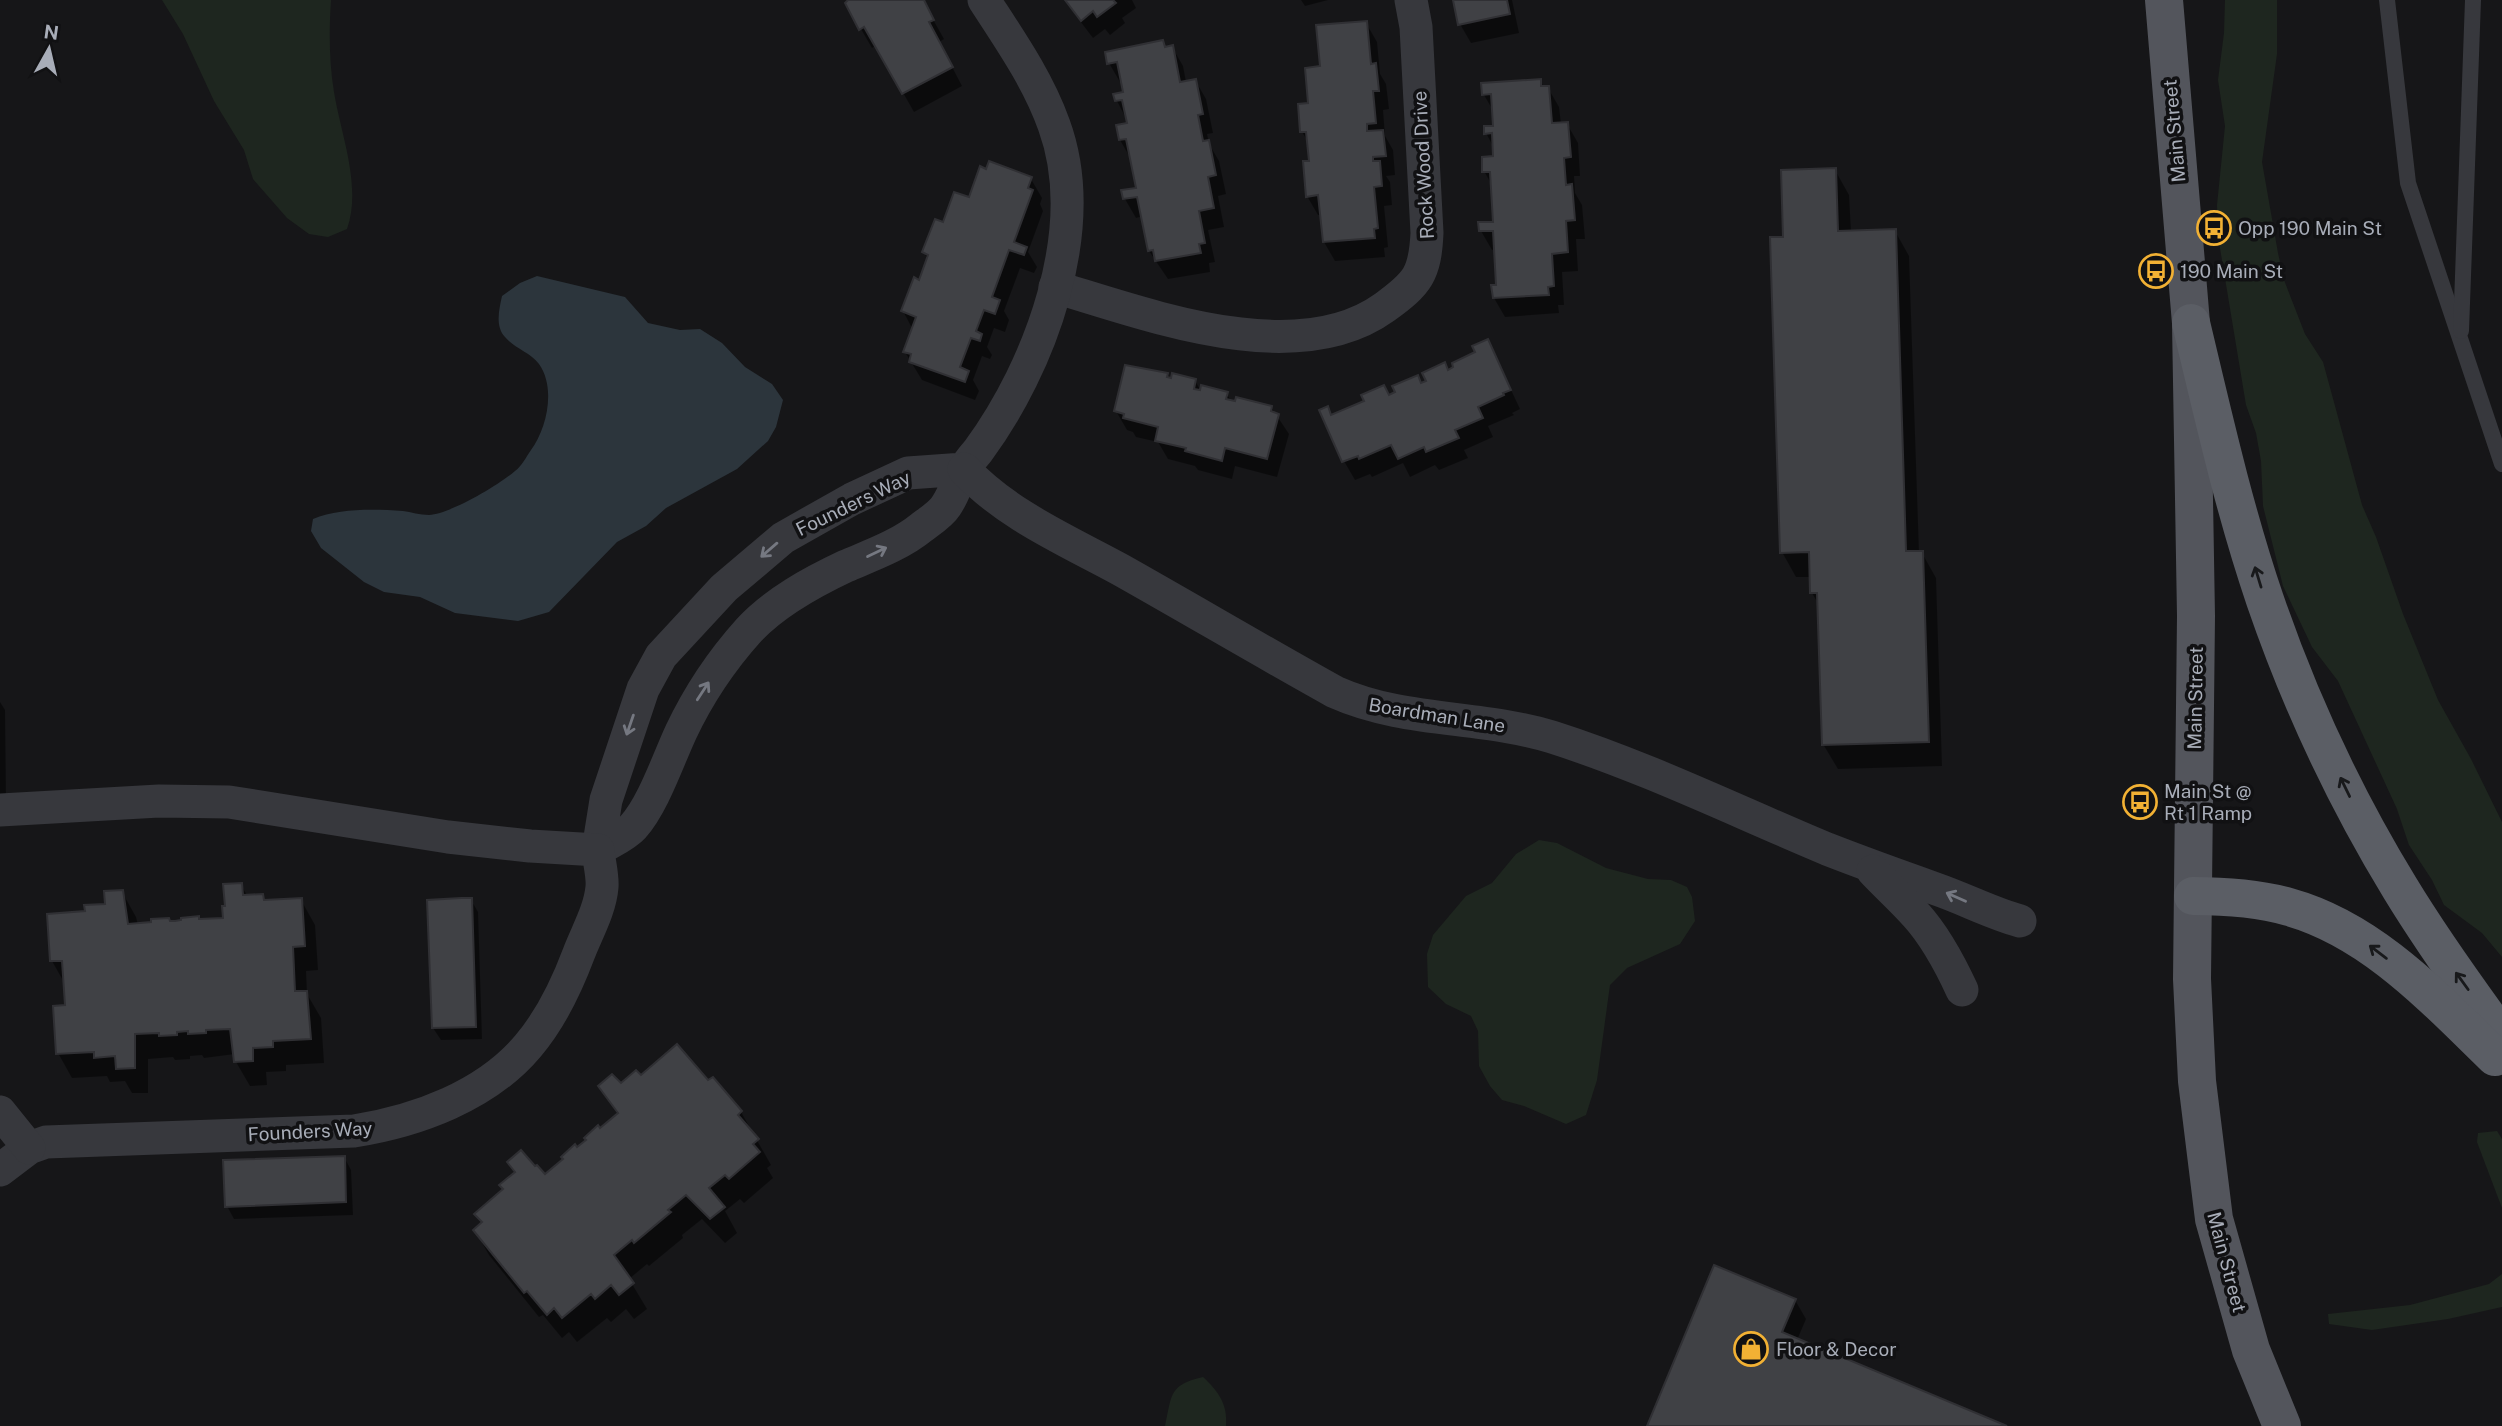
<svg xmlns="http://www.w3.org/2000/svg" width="2502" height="1426" viewBox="0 0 2502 1426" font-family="'Public Sans',sans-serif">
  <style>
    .green { fill: #1e261f }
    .water { fill: #2c353c }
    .shadow { fill: #0007 }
    .building { fill: #404145; stroke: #303034; stroke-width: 2 }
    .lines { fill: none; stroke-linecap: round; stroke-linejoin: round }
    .service { stroke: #37383d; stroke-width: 16 }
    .minor { stroke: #37383d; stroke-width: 33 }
    .primary { stroke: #53555c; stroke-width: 38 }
    .trunk { stroke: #5b5e65; stroke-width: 38 }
    .oneway { stroke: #757881 }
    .oneway2 { stroke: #18191b }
    .labels { text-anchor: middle; stroke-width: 7; stroke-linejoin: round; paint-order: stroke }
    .street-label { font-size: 19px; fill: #a8adb8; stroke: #111113 }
    .poi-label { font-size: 19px; fill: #a8adb8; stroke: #111113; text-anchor: start }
  </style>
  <rect width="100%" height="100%" fill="#161618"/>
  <g class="green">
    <path d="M 162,0 L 331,0 C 329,30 329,62 334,92 C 341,135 362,186 347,229 L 328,237 L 309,234 L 287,218 L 253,179 L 244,150 L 214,101 L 183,34 Z"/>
    <polygon points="2225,0 2277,0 2277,54 2262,162 2278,253 2284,280 2305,334 2323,362 2362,505 2376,537 2403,614 2438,700 2471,759 2502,822 2502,957 2482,933 2444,905 2432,880 2409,845 2397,809 2338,681 2312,647 2283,586 2263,506 2261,461 2256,433 2246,405 2218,236 2217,205 2225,126 2218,80 2224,33"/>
    <polygon points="1539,840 1557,843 1606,868 1648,879 1671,880 1687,887 1692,897 1695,921 1680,944 1627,968 1610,985 1597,1080 1586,1115 1566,1124 1524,1106 1502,1100 1490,1086 1479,1066 1478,1031 1471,1016 1446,1004 1428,987 1427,954 1433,935 1466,896 1492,883 1516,854"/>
    <polygon points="2497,1131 2502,1139 2502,1208 2477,1142 2478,1133"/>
    <polygon points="2502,1274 2502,1307 2448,1319 2372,1330 2329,1324 2328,1314 2410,1305 2489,1284"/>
    <path d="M 1203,1377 C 1218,1391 1228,1404 1226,1426 L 1165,1426 C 1172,1394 1169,1385 1203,1377 Z"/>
  </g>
  <path class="water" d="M 537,276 L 625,297 L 648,323 L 680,330 L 700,329 L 722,343 L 745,367 L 772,384 L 783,400 L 776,427 L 768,441 L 737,469 L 666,508 L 646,526 L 617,542 L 549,612 L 518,621 L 455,613 L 420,597 L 384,592 L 364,582 L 321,548 L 311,531 L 313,519 C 339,508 374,509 403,511 C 411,512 420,515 429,515 C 450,514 499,485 515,471 C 522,466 526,457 531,450 C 547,428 556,388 539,364 C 530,352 514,348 505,337 C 495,326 499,310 502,296 L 520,283 Z"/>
  <g class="shadow">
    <polygon points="850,0 922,0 944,39 939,42 962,86 914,112 876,45 872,48 861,29"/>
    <polygon points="1064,0 1132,0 1136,8 1122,18 1125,23 1110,35 1105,29 1093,38"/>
    <polygon points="1301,0 1328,0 1305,6"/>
    <polygon points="1454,0 1512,0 1519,33 1471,43 1460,24"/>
    <polygon points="1366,23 1377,42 1380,74 1386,84 1389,109 1383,110 1385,136 1393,150 1395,175 1386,176 1390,182 1392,205 1384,206 1388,247 1384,248 1385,257 1335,261 1324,242 1322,215 1318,215 1307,196 1311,162 1309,143 1302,132 1322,68"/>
    <polygon points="1163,42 1166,49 1172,47 1183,66 1186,82 1195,80 1206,99 1213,133 1207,134 1209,144 1219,161 1226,194 1218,196 1224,227 1208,230 1215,262 1209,263 1210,272 1168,279 1149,251 1143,216 1136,218 1125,199 1138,189 1131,159 1120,140 1129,124 1117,101 1125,94 1122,82 1120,82 1109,63"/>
    <polygon points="1540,80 1544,88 1548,88 1559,107 1561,124 1567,124 1578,143 1580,176 1574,176 1575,193 1582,205 1585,239 1576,239 1578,271 1562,272 1564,305 1558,305 1559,313 1505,317 1494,298 1498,286 1496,249 1492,250 1481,231 1495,223 1493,187 1484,171 1495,157 1494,148 1486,133 1495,127 1494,112 1484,95"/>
    <polygon points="1835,170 1849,195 1851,232 1895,231 1909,256 1919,553 1922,553 1936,578 1942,766 1838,769 1823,744 1819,605 1812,593 1811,577 1796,577 1782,552 1785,239"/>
    <polygon points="1031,179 1042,198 1040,204 1043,211 1028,252 1037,267 1034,273 1020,268 1004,311 1009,320 1005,332 994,328 987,347 992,355 990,359 982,356 973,380 979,391 975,400 922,380 905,352 913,330 903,311 920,282 928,260 924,252 944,224 970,199"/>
    <polygon points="1488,341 1520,409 1512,413 1514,415 1488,426 1493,437 1464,450 1468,458 1439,470 1435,465 1410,477 1403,463 1372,477 1370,474 1355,480 1344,461 1332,417 1422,385 1477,353"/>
    <polygon points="1167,375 1170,379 1195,381 1201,391 1226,393 1232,402 1271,407 1289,434 1277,477 1235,466 1232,479 1198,470 1195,466 1168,459 1158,442 1136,437 1133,432 1127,430 1116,411"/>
    <polygon points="0,702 5,710 6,799 0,799"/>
    <polygon points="241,885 248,897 262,896 266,902 301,900 315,925 318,970 306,971 307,994 321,1018 324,1063 286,1065 286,1071 266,1072 267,1085 250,1086 236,1062 235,1054 204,1058 202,1055 190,1056 190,1059 175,1060 173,1057 148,1059 148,1093 132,1093 125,1081 110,1082 107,1076 72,1078 58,1053 67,1007 65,984 52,961 87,913 107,906 122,892 136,917 138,925 224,920"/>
    <polygon points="471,900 478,912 482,1039 441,1040 433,1028"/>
    <polygon points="640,1077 708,1083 712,1079 741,1112 771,1165 767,1168 773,1178 744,1203 740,1199 725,1211 737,1233 725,1243 702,1219 682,1235 683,1238 649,1266 647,1264 629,1279 647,1309 634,1319 626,1309 611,1322 607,1318 577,1342 569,1332 562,1338 543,1315 539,1317 489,1255 475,1230 482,1224 477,1214 504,1190 516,1173 509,1162 545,1176 618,1115 601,1086 620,1085"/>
    <polygon points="344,1157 351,1170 353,1215 234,1219 227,1206"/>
    <polygon points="1795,1300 1806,1319 1797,1340 2002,1426 1649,1426"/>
  </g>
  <g class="building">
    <polygon points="924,0 934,20 929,22 953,67 902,94 864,27 859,30 845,3 848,0"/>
    <polygon points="1065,0 1113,0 1116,3 1097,17 1093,11 1081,21"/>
    <polygon points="1453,0 1507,0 1510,14 1458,25"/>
    <polygon points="1367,21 1371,64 1376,63 1379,91 1373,91 1376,123 1367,124 1367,131 1383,130 1386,156 1373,157 1373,161 1380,161 1382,186 1374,187 1378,228 1374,229 1375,238 1323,242 1318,195 1306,197 1303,161 1309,161 1306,132 1300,132 1298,104 1308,103 1305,68 1320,66 1316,25"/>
    <polygon points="1163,40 1165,47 1173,45 1180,82 1196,79 1203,114 1198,115 1203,141 1209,140 1216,175 1208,177 1214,208 1199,211 1205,243 1199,244 1201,253 1155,261 1153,250 1148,251 1137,197 1123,199 1121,190 1136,188 1126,139 1119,140 1116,125 1127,123 1122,100 1115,101 1113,94 1123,92 1117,62 1107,64 1105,52"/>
    <polygon points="1541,79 1541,86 1549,86 1552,123 1568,122 1571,157 1564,158 1566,185 1572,184 1575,220 1566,221 1568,252 1552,254 1554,286 1548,287 1549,295 1493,298 1491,285 1496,285 1493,231 1479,231 1478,222 1493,222 1490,172 1482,172 1482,157 1493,156 1492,133 1484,134 1484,126 1493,126 1491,94 1482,95 1481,83"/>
    <polygon points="989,161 1032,177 1028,188 1033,190 1014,242 1027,247 1024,255 1009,250 992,297 1000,300 995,314 984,310 976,331 982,334 980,341 971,338 960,367 969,371 965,382 909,362 911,354 903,352 916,317 901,311 914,277 919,280 928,255 922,252 935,219 943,222 954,192 969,197 980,166 986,169"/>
    <polygon points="1836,168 1838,231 1896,229 1906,551 1923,551 1929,742 1822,745 1817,593 1810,593 1809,552 1780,553 1770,237 1783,237 1781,170"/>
    <polygon points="1488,339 1511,390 1503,393 1504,395 1478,407 1483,418 1455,430 1459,438 1426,452 1424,447 1398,459 1391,445 1359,459 1358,456 1342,462 1319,410 1328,406 1331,415 1364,401 1361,395 1384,385 1389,395 1395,392 1392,386 1418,375 1421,383 1426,381 1422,373 1445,362 1448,370 1453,367 1452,363 1475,352 1472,346"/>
    <polygon points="1125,365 1168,373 1167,377 1171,378 1172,373 1196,379 1194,389 1200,390 1201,385 1228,392 1226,399 1235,401 1236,397 1272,406 1271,411 1279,414 1267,459 1225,448 1222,461 1185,451 1186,448 1155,441 1158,427 1123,418 1124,414 1114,411"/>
    <polygon points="242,883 243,895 263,894 264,900 302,898 305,946 293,947 295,991 307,991 311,1039 273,1041 273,1047 253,1048 253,1061 234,1062 230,1029 206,1030 206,1033 188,1034 188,1031 177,1032 177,1035 159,1036 159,1033 135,1034 135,1068 116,1069 115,1056 94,1058 94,1052 56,1054 53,1006 65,1005 62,961 50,961 47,914 85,911 84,905 105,904 104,891 123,890 128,924 151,922 151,919 169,918 170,921 175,921 181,920 181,918 199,916 199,919 223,918 222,906 225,906 223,884"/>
    <polygon points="461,898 472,898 476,1027 432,1028 427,900"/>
    <polygon points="677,1044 708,1080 713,1077 742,1111 738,1115 759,1139 753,1144 760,1152 729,1179 725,1175 709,1188 725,1207 710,1219 686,1195 668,1210 671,1212 634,1243 632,1240 614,1255 634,1283 619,1295 611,1285 595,1299 591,1294 562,1318 554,1308 547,1315 527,1291 524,1293 473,1230 482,1222 474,1214 503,1189 499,1185 515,1172 507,1162 521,1150 535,1166 537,1165 545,1174 563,1159 561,1157 575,1144 577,1147 586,1140 584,1138 598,1125 600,1128 618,1113 598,1086 612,1074 621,1083 636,1070 641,1075"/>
    <polygon points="345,1156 346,1202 225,1207 223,1160"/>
    <polygon points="1714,1265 1796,1299 1782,1332 2007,1426 1647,1426"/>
  </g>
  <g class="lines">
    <g class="service">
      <polyline points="2387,0 2408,183 2502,464"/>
      <polyline points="2461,331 2473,0"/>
    </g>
    <g class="minor">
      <path d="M 1055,287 C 1149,315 1297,371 1385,307 C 1418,283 1425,274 1427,233 L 1416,27 L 1411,0"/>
      <path d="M 964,469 L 908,473 L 852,499 L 783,538 L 724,588 L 661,656 L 643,689 L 606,800 L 598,850 C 608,843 625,836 633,827 C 653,805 668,760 681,732 C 698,696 722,660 749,630 C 775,602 812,582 846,566 C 872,555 900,545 922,527 C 930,521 941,514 946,506 C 953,496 957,483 962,473 C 966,465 972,458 978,451 C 1040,367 1092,229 1054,125 C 1038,80 1010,40 984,0"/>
      <path d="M 964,469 C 1007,515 1066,540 1121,570 C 1192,610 1263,652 1335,692 C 1404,723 1480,715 1552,737 C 1646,767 1736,811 1827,849 C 1863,863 1899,876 1936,889 C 1965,899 1991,913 2020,921"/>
      <path d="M 0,810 L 159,801 L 229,802 L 448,837 L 530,846 L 598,850 C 599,862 603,876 602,887 C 600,910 587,932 579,953 C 567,985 551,1019 528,1046 C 486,1096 417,1121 354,1131 L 46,1142 L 29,1148 L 0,1170"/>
      <path d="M 1873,871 C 1887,886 1903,900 1916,915 C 1936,937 1950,964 1962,990"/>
      <polyline points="0,1112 29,1148"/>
    </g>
    <polyline class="primary" points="2164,0 2191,323 2196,616 2192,979 2197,1081 2214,1219 2251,1350 2282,1426"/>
    <g class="trunk">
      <path d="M 2191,323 C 2213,415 2234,509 2265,600 C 2299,699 2345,798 2400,888 C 2431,939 2466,988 2502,1037"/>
      <path d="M 2193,896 C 2225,896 2258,898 2289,907 C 2372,930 2435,999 2495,1057"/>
    </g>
  </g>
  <defs><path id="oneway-shaft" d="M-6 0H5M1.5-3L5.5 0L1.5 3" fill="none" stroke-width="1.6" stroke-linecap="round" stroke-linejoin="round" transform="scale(1.75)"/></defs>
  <g class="oneway">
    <use href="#oneway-shaft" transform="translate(769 550) rotate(139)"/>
    <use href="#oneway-shaft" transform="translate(877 552) rotate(-26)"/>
    <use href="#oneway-shaft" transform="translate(703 691) rotate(-57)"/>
    <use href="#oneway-shaft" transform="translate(630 725) rotate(109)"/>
    <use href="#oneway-shaft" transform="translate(1956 897) rotate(-156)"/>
  </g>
  <g class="oneway2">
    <use href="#oneway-shaft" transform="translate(2258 577) rotate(-107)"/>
    <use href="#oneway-shaft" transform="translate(2345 787) rotate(-116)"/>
    <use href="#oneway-shaft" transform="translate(2378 952) rotate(-143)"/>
    <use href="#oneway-shaft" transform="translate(2462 981) rotate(-126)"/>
  </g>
  <defs>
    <g id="bus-ring" transform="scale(1.75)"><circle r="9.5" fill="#111113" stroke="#f2b134" stroke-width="1.5"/><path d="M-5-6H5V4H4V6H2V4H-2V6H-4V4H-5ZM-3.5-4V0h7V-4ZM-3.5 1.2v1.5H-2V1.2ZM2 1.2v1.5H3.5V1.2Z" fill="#f2b134"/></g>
    <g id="shop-ring" transform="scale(1.75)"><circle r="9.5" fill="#111113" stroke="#f2b134" stroke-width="1.5"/><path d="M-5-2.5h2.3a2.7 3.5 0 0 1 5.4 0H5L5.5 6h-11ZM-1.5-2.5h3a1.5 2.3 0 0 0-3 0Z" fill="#f2b134"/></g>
  </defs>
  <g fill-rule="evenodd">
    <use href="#bus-ring" x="2214" y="228"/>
    <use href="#bus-ring" x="2156" y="271"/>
    <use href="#bus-ring" x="2140" y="802"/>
    <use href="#shop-ring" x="1751" y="1349"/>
  </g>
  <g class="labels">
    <g class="street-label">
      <text transform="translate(2174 131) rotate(-95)" y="7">Main Street</text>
      <text transform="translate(1423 165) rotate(-93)" y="7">Rock Wood Drive</text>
      <text transform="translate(853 503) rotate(-26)" y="7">Founders Way</text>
      <text transform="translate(2195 698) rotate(-89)" y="7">Main Street</text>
      <text transform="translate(1437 715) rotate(9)" y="7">Boardman Lane</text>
      <text transform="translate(310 1131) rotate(-3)" y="7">Founders Way</text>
      <text transform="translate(2227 1262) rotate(75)" y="7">Main Street</text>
    </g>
    <g class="poi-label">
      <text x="2238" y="235">Opp 190 Main St</text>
      <text x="2180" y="278">190 Main St</text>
      <text x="2164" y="798">Main St @<tspan x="2164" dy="22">Rt 1 Ramp</tspan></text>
      <text x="1776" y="1356">Floor &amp; Decor</text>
    </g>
  </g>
  <g transform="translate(49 49) rotate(8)" stroke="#111113" stroke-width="5" paint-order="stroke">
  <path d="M0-5L12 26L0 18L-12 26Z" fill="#a8adb8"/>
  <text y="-10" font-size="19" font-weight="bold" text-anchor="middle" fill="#a8adb8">N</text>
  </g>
</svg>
